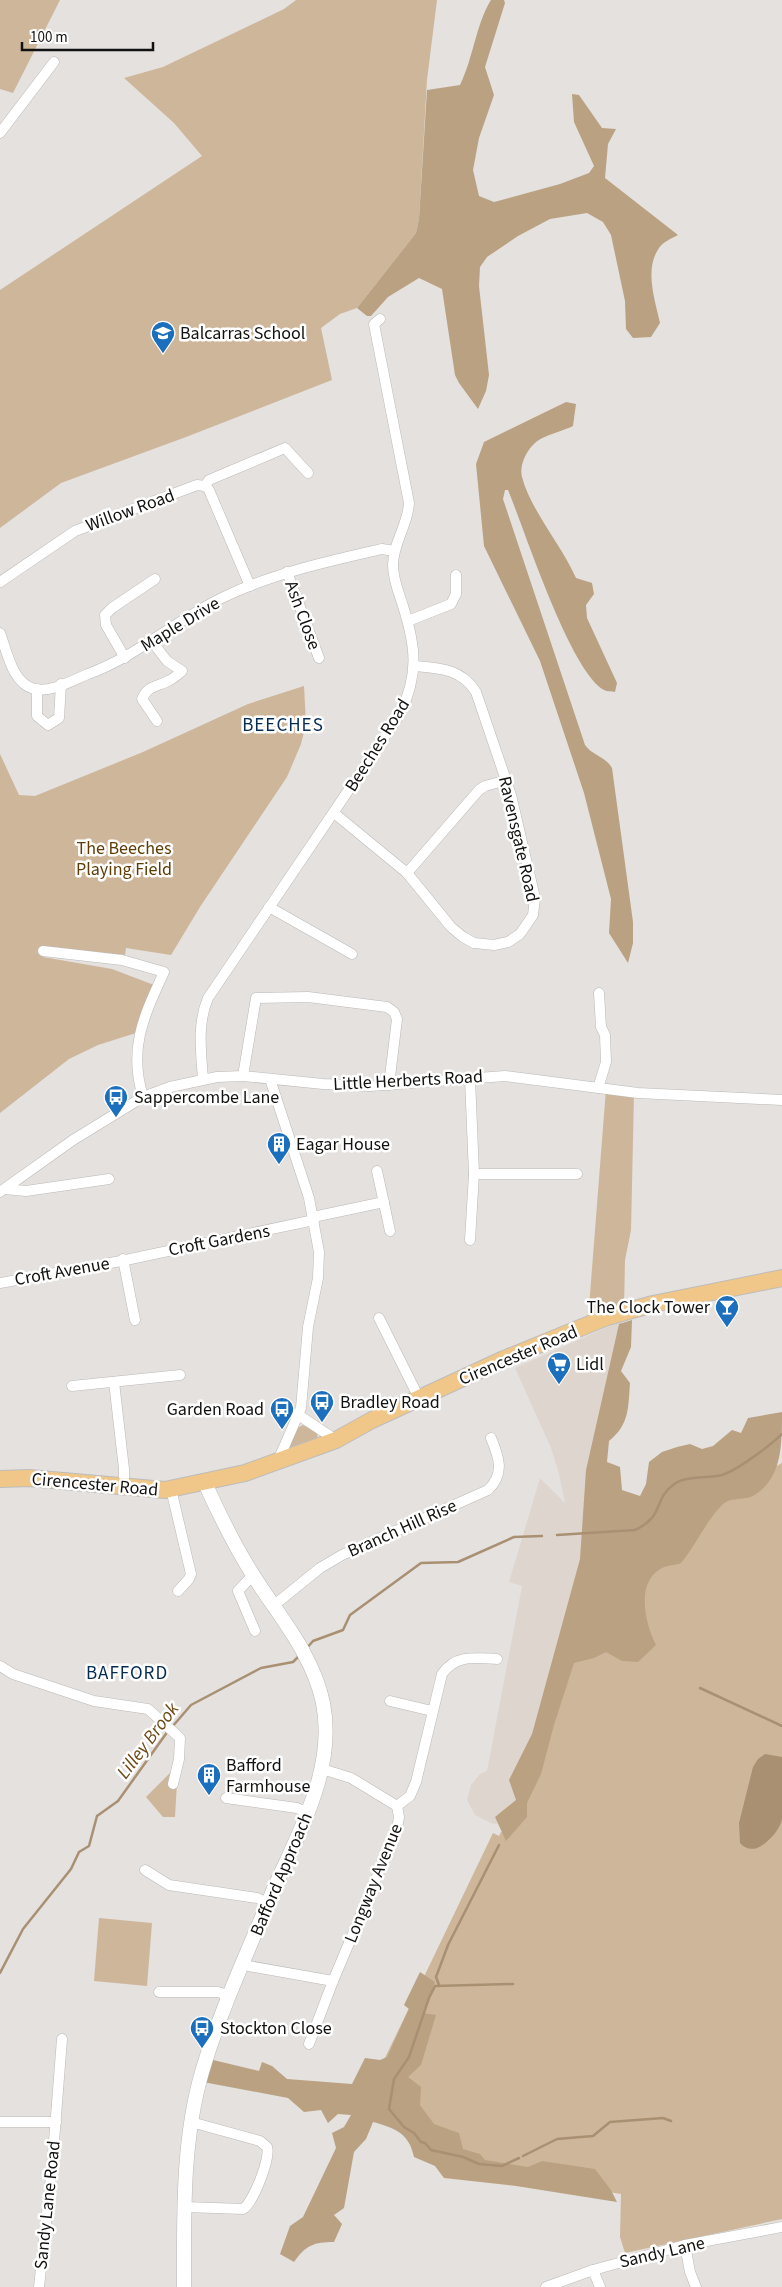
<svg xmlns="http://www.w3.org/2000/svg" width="782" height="2287" viewBox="0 0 782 2287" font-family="'Source Sans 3',sans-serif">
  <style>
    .built { fill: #ded6ce }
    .green { fill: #ceb69a }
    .forest { fill: #baa182 }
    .water { fill: #a99073 }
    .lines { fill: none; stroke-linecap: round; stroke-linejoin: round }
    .stream { stroke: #a99073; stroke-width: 2.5 }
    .minor-casing { stroke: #bbb9b7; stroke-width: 11 }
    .tertiary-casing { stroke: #bbb9b7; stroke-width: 15 }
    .primary-casing { stroke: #bdbdbc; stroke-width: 18 }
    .minor { stroke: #fff; stroke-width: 10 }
    .tertiary { stroke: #fff; stroke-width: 14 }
    .primary { stroke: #f0c689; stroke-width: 16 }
    .labels { text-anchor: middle; stroke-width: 5; stroke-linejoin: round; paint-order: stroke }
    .poi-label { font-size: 18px; fill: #121211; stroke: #fff; text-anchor: start }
    .street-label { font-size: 18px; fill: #121211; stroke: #fff }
    .park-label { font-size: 18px; fill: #5f3c03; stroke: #fff }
    .neighbourhood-label { font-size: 19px; letter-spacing: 1px; fill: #052c52; stroke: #fff }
    .water-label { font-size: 19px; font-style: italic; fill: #6e4a17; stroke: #fff }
  </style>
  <rect width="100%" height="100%" fill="#e4e1df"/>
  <polygon class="built" points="623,1320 589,1507 605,1526 521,1800 504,1823 493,1824 475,1815 467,1800 471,1785 480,1774 487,1771 522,1586 509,1582 540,1478 565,1503 559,1474 551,1448 515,1368"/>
  <g class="green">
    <polygon points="0,0 60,0 13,93 0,89"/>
    <polygon points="296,0 437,0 427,80 419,219 416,233 357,308 340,314 321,328 332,380 186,437 61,483 0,528 0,290 202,156 174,123 124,78 163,67 284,9"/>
    <polygon points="304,686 306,724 301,744 287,777 200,907 171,955 126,948 125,955 44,947 43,957 112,969 154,985 139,1032 98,1045 69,1059 0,1113 0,754 19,795 35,796 143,752 248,704"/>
    <polygon points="606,1089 634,1093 631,1230 625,1260 624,1307 588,1320"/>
    <polygon points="303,1425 317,1433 318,1441 289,1449 295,1429"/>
    <polygon points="782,1463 782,2219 625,2253 620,2237 621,2194 491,2173 360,2110 493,1833 499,1836 501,1832 506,1831 592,1571"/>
    <polygon points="178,1765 175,1817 163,1817 146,1797"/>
    <polygon points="99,1918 152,1923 147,1986 94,1981"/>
  </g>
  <g class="forest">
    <path d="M 491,0 L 504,0 L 505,3 L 485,67 L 494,95 L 479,138 L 473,170 L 479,196 L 494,202 L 560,184 L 589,173 L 594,166 L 574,122 L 572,94 L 579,95 L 602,128 L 616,129 L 608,144 L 605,178 L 678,235 C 672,238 663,242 659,248 C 644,269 655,300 660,323 L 651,337 L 633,338 L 626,329 L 625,301 L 611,235 L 603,222 L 587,213 L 550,219 L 518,236 L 487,257 L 480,267 L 479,286 L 489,375 L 486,391 L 478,409 L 459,383 L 455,375 L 442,289 L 419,278 L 388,297 L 371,316 L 367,316 L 357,308 L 416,233 L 419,219 L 427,90 L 460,85 C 473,59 476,24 491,0 Z"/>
    <path d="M 566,402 L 576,404 L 573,426 C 563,431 542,436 535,443 C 526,451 519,466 522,477 C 530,509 562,546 576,578 L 592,583 L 594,594 L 586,605 L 587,618 L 617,683 L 615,692 C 612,691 607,692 604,690 C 570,671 525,531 508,490 L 505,490 L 503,499 L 585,745 C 593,756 605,756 612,768 L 633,922 L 633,943 L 628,963 L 609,933 L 611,899 L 584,793 L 540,661 L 484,546 L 476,464 L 484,442 Z"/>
    <path d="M 632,1320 L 631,1347 L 621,1371 L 630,1383 C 628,1407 630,1424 609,1441 L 607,1462 L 620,1467 L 622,1490 L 640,1496 L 646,1484 L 649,1462 L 662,1452 L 677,1447 L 690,1444 L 702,1449 L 713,1446 L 732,1430 L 741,1433 L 748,1418 L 782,1412 C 782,1446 782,1479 753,1496 C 742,1501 730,1496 721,1506 C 705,1523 696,1545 681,1563 C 676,1565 668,1565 662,1568 C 635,1582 645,1623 656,1645 L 638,1662 L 622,1661 L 606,1652 L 594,1658 L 574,1663 L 554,1725 L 541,1774 L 527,1803 L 527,1817 L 506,1841 L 495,1817 L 516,1800 L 509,1780 L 532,1734 L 580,1559 L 586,1470 L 619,1324 Z"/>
    <path d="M 420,1972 L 435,1982 L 423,2013 L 436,2015 L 421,2065 L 408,2077 L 421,2087 L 420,2105 L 434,2124 L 459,2133 L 463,2149 L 480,2154 L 485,2160 L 528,2167 L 542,2161 L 595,2169 L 611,2190 L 617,2202 L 516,2186 L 444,2178 L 435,2166 L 414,2157 C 409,2133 395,2128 373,2122 L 366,2139 L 354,2152 L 344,2208 L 334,2215 L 342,2224 L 334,2242 C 314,2242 306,2245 294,2262 L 280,2254 L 290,2226 L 303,2217 L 336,2148 L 332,2133 L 344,2127 L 351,2115 L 338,2114 L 328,2123 L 321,2110 L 304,2112 L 288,2098 L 203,2082 L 209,2059 L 259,2071 L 262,2062 L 272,2066 L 287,2079 L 352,2084 L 365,2058 L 380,2060 L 387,2057 L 409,2009 L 404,2005 Z"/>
  </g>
  <path class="water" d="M 765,1754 L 782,1757 C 782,1772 782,1807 782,1819 C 780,1830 769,1841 761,1846 C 753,1851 745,1849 740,1843 L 739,1823 L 753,1767 L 758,1759 Z"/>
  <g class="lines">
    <g class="stream">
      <path d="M 557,1535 L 635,1530 C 665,1516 653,1500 673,1485 C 685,1475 707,1479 722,1475 C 736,1471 771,1445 782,1434"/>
      <polyline points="306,1649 313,1641 343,1630 350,1615 421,1563 458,1562 514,1537 542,1536"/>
      <polyline points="700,1688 782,1726"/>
      <polyline points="172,1727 191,1705 261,1668 293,1662 299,1656"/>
      <polyline points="0,1973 23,1929 71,1869 79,1852 89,1846 97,1816 118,1801 168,1731"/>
      <polyline points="513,1984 435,1986 429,1998 409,2057 394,2079 389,2109 404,2127 414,2133 421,2142 425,2143 431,2150 463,2157 479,2164 502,2166 519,2158"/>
      <polyline points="439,1985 436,1977 448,1945 499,1845"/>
      <polyline points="523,2156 557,2139 593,2136 610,2122 663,2118 671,2121"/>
    </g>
    <g class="minor-casing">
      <g id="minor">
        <polyline points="0,133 54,62"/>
        <polyline points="205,486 209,480 285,448 308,473"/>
        <polyline points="205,486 209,490 250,586"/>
        <polyline points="287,572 319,658"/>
        <polyline points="0,582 75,531 197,485 205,486"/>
        <polyline points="408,621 451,604 456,594 456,575"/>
        <path d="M 0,633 C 7,651 12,683 34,689 C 51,693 73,680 88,674 C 138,656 178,618 226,596 C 275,573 329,561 382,549 L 394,551"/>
        <path d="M 151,640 L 167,661 L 182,671 C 177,675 173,679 168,681 C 157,687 148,685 142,699 L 157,721"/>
        <polyline points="125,658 106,625 105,615 112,608 155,579"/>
        <polyline points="37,689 37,716 48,725 59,718 61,684"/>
        <path d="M 334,813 L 407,873 L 451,927 L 463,937 L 474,943 L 494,945 L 508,942 L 520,934 L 533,915 L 535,898 L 511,795 L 476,692 C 462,669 440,668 415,666"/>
        <polyline points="407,873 479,790 485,786 507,780"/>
        <polyline points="269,907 352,954"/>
        <path d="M 43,951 L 122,960 L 164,972 C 144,1016 128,1048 143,1097"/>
        <polyline points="243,1076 256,998 308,997 387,1007 394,1012 397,1019 389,1085"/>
        <path d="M 203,1079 C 201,1052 197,1024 208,998 L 400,714 C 419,674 416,647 403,606 C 399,593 393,580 393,565 C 393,543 408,525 409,503 L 374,324 L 380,319"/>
        <polyline points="270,1079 309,1198 319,1252 318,1278 308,1327 301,1408 277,1463"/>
        <polyline points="598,1088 606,1062 605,1035 601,1027 599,993"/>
        <polyline points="377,1171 390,1231"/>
        <polyline points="474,1174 577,1174"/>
        <polyline points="5,1189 26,1191 109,1179"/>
        <polyline points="0,1192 73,1140 143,1097 170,1087 217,1077 243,1076 323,1084 370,1086 505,1076 638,1093 782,1100"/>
        <polyline points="313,1217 384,1202"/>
        <polyline points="470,1240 474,1174 470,1079"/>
        <polyline points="123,1259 135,1320"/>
        <polyline points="0,1283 121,1261 314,1220"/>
        <polyline points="379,1318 419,1398"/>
        <polyline points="114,1382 124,1469 124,1488"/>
        <polyline points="72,1386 180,1375"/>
        <polyline points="297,1414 336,1440"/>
        <polyline points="171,1489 191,1574 189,1579 178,1591"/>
        <polyline points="253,1575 238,1591 255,1631"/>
        <path d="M 273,1606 L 320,1568 L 342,1555 L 488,1490 C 505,1474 499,1457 491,1438"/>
        <polyline points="0,1666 13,1674 94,1701 148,1709 180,1738 179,1759 173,1784"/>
        <polyline points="390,1701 432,1711"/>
        <polyline points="226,1798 297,1808 307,1813"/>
        <path d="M 397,1806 L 410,1796 L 416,1782 L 442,1674 C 456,1654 476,1658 497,1659"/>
        <polyline points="145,1870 169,1885 257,1898 268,1903"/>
        <polyline points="243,1965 333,1981"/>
        <polyline points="159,1992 218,1992 230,1996"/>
        <polyline points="309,2044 333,1981 397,1829 399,1817 397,1806 351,1778 322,1769"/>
        <polyline points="0,2122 56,2122"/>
        <path d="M 185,2207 L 243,2209 C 253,2203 271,2158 267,2147 L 260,2141 L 191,2122"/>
        <polyline points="685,2245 690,2272 696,2287"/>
        <polyline points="593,2270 600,2287"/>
        <polyline points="39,2287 52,2167 62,2039"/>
        <polyline points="546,2287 593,2270 685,2245 782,2227"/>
      </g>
    </g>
    <g class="tertiary-casing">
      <path id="tertiary" d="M 184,2287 C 184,2216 182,2141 202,2072 C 220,2011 248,1951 273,1891 C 299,1831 336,1770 323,1703 C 313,1654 278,1615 253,1575 C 234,1545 219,1514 205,1483"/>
    </g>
    <g class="primary-casing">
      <polyline id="primary" points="0,1479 29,1478 165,1490 245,1473 336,1440 372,1420 504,1359 607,1317 653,1304 782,1278"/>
    </g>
    <use href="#minor" class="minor"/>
    <use href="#tertiary" class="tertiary"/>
    <use href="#primary" class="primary"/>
  </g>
  <defs>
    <g id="school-pin" transform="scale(1.25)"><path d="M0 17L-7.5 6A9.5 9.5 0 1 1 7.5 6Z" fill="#1c6fbd" stroke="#fff"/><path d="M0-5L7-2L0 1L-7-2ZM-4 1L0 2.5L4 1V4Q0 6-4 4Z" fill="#fff"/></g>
    <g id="bus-pin" transform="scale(1.25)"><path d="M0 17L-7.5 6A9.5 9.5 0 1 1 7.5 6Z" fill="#1c6fbd" stroke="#fff"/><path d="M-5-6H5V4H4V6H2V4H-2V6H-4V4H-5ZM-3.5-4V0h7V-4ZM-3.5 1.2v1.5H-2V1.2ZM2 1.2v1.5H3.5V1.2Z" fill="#fff"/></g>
    <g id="building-pin" transform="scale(1.25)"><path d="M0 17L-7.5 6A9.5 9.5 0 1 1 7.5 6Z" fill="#1c6fbd" stroke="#fff"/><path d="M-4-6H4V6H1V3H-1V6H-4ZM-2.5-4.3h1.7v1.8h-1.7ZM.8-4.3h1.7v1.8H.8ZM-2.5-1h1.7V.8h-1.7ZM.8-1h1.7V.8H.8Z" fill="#fff"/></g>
    <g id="bar-pin" transform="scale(1.25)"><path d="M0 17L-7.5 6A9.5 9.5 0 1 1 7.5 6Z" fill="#1c6fbd" stroke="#fff"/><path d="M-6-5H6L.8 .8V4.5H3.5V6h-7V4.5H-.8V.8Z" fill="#fff"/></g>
    <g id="supermarket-pin" transform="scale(1.25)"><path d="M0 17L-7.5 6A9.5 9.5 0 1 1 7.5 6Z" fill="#1c6fbd" stroke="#fff"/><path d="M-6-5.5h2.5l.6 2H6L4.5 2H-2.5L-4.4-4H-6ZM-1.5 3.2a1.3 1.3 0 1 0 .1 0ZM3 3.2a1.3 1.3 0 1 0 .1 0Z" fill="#fff"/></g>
  </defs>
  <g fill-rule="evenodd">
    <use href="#school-pin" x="163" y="333"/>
    <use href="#bus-pin" x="116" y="1097"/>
    <use href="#building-pin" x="279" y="1144"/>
    <use href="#bar-pin" x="727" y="1307"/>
    <use href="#supermarket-pin" x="559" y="1364"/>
    <use href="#bus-pin" x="322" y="1402"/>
    <use href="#bus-pin" x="282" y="1409"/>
    <use href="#building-pin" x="209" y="1775"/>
    <use href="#bus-pin" x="202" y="2028"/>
  </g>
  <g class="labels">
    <g class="poi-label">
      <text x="180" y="339">Balcarras School</text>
      <text x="134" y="1103">Sappercombe Lane</text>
      <text x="296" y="1150">Eagar House</text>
      <text x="710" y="1313" text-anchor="end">The Clock Tower</text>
      <text x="576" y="1370">Lidl</text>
      <text x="340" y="1408">Bradley Road</text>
      <text x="264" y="1415" text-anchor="end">Garden Road</text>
      <text x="226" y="1771">Bafford<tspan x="226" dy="21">Farmhouse</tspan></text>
      <text x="220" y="2034">Stockton Close</text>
    </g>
    <g class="street-label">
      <text transform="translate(130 510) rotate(-20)" y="6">Willow Road</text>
      <text transform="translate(303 615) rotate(70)" y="6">Ash Close</text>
      <text transform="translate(180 624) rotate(-31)" y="6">Maple Drive</text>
      <text transform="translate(377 745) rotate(-58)" y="6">Beeches Road</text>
      <text transform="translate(519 839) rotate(77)" y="6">Ravensgate Road</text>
      <text transform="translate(408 1080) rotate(-3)" y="6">Little Herberts Road</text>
      <text transform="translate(219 1240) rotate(-11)" y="6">Croft Gardens</text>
      <text transform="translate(62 1271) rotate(-10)" y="6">Croft Avenue</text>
      <text transform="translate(518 1355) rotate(-23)" y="6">Cirencester Road</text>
      <text transform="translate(95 1484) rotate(5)" y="6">Cirencester Road</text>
      <text transform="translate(402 1528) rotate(-24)" y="6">Branch Hill Rise</text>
      <text transform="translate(281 1874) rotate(-67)" y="6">Bafford Approach</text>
      <text transform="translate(373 1883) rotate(-68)" y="6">Longway Avenue</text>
      <text transform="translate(47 2205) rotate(-84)" y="6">Sandy Lane Road</text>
      <text transform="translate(662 2252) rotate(-13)" y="6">Sandy Lane</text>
    </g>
    <g class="park-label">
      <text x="124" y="854">The Beeches<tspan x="124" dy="21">Playing Field</tspan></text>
    </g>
    <g class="neighbourhood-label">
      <text x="283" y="731">BEECHES</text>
      <text x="127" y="1679">BAFFORD</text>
    </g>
    <g class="water-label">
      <text transform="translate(147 1740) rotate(-53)" y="7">Lilley Brook</text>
    </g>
  </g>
  <path d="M22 42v8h131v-8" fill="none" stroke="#121211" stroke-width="2.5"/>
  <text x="30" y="42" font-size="15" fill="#121211" stroke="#ffffff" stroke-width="4" paint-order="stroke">100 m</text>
</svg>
